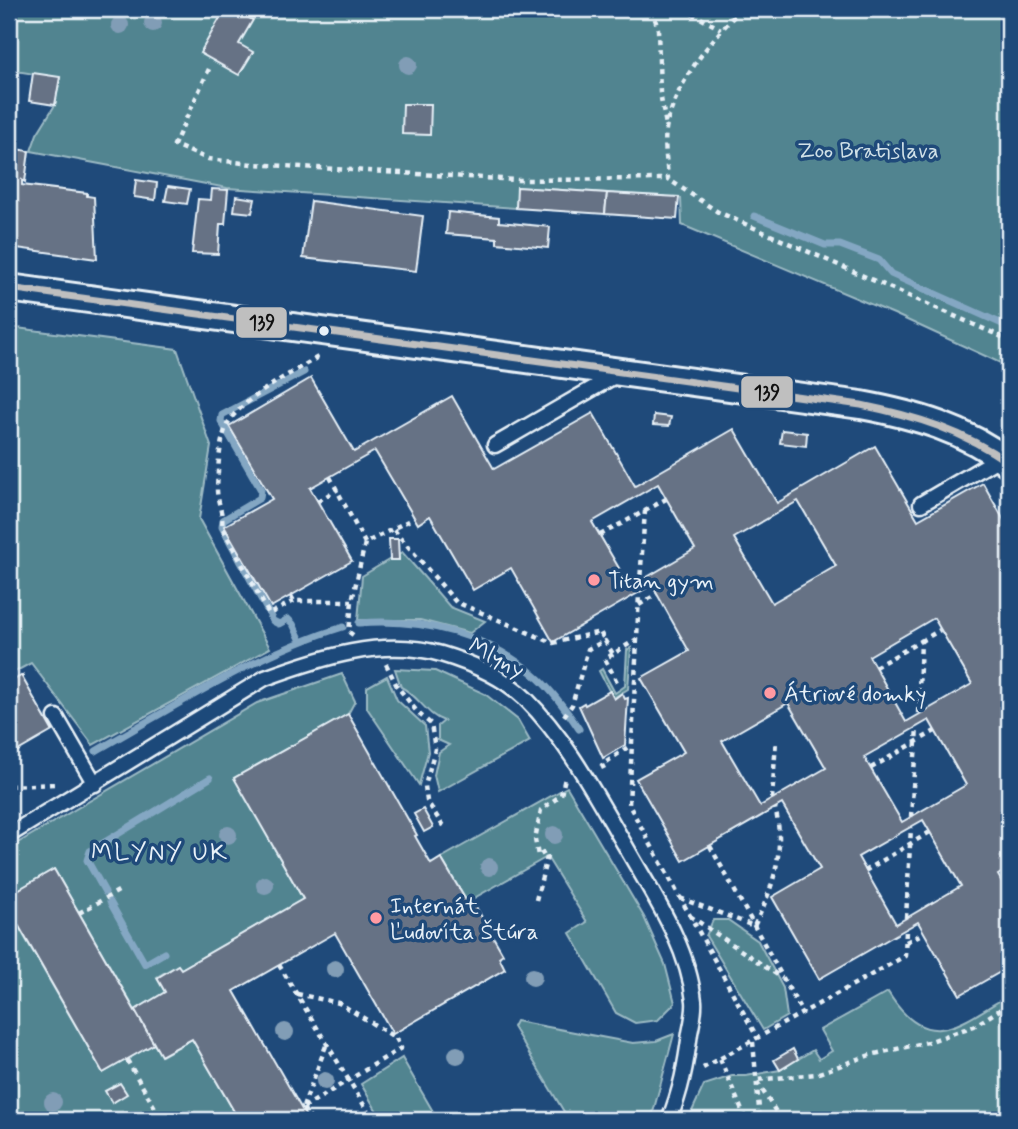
<svg xmlns="http://www.w3.org/2000/svg" width="1018" height="1129" viewBox="0 0 1018 1129" font-family="Mynerve,sans-serif">
  <style>
    .green { fill: #518490; stroke: #9cbac4; stroke-width: 2 }
    .lines { fill: none; stroke-linecap: round; stroke-linejoin: round }
    .stream { stroke: #84a7c3; stroke-width: 7 }
    .building { fill: #667285; stroke: #e8f1f8; stroke-width: 2; fill-rule: evenodd }
    .lane-casing { stroke: #e8f1f8; stroke-width: 19 }
    .street-casing { stroke: #e8f1f8; stroke-width: 32 }
    .path { stroke: #e8f1f8; stroke-width: 4.5; stroke-dasharray: 5 5; stroke-linecap: butt }
    .lane { stroke: #1f4a7a; stroke-width: 14 }
    .street { stroke: #1f4a7a; stroke-width: 26 }
    .bus-1-casing { stroke: #1f4a7a; stroke-width: 12 }
    .bus-1 { stroke: #bfbfbf; stroke-width: 7 }
    .tree { fill: #819db6 }
    .bus-dot { fill: #e8f1f8; stroke: #1f4a7a; stroke-width: 2.5 }
    .poi-dot { fill: #ff9aa2; stroke: #1f4a7a; stroke-width: 2.5 }
    .labels { text-anchor: middle; stroke-width: 7; stroke-linejoin: round; paint-order: stroke }
    .park-label { font-size: 23px; fill: #d1e1e8; stroke: #1f4a7a }
    .poi-label { font-size: 23px; fill: #e8f1f8; stroke: #1f4a7a; text-anchor: start }
    .street-label { font-size: 23px; fill: #e8f1f8; stroke: #1f4a7a }
    .neighbourhood-label { font-size: 24px; letter-spacing: 2px; fill: #e8f1f8; stroke: #1f4a7a }
    .line-badge { stroke: #1f4a7a; stroke-width: 2.5 }
    .pale-badge-label { font-size: 19px; text-anchor: middle; font-weight: bold; fill: #111 }
  </style>
  <rect width="100%" height="100%" fill="#1f4a7a"/>
  <filter id="ink" filterUnits="userSpaceOnUse"><feTurbulence type="fractalNoise" baseFrequency=".0143" numOctaves="2"/><feDisplacementMap in="SourceGraphic" scale="14" xChannelSelector="R" yChannelSelector="G"/><feConvolveMatrix kernelMatrix="1 2 1 2 8 2 1 2 1" color-interpolation-filters="sRGB"/></filter>
  <g filter="url(#ink)">
    <g class="green">
      <polygon points="9,9 1009,9 1009,367 894,314 682,225 681,198 518,187 516,208 227,188 31,151 37,134 55,105 60,78 9,70"/>
      <polygon points="9,327 177,349 211,446 199,519 270,648 93,745 31,663 9,675"/>
      <polygon points="402,552 450,607 485,621 470,633 420,620 358,620 362,576"/>
      <polygon points="631,648 628,689 613,698 599,671 602,669 615,693 625,686 627,650"/>
      <path d="M 395,669 L 435,671 L 485,694 L 518,720 L 530,741 L 438,792 L 434,775 L 439,752 L 449,745 L 438,740 L 438,726 L 444,721 C 426,715 418,695 401,687 Z"/>
      <polygon points="342,674 355,701 348,714 235,778 303,899 181,969 178,965 157,977 165,992 135,1010 54,869 9,895 9,848 257,703"/>
      <polygon points="387,676 397,700 425,726 428,752 419,785 367,708 367,687"/>
      <polygon points="567,787 644,917 665,964 675,1003 658,1020 635,1023 616,1013 570,933 587,922 547,857 467,902 441,858"/>
      <polygon points="9,910 103,1073 154,1044 162,1056 192,1039 239,1120 9,1120"/>
      <polygon points="713,920 728,920 758,941 783,988 787,1016 763,1030 706,936"/>
      <path d="M 888,992 C 927,1056 960,1024 1009,995 L 1009,1120 L 688,1120 L 704,1085 L 732,1076 L 746,1076 L 780,1070 L 813,1050 L 819,1059 L 832,1051 L 820,1030 Z"/>
      <polygon points="516,1021 633,1043 656,1041 674,1034 651,1120 569,1120 513,1027"/>
      <polygon points="402,1058 438,1120 382,1120 361,1084"/>
    </g>
    <g class="lines">
      <g class="stream">
        <polyline points="754,216 825,245 840,245 879,260 891,274 1009,327"/>
        <path d="M 359,623 C 423,618 490,634 539,679 C 555,694 567,711 579,729"/>
        <polyline points="301,641 293,624 288,619 279,624 273,621 222,527 223,520 260,498 261,490 221,421 222,415 304,372"/>
        <path d="M 96,751 C 176,706 255,654 343,627"/>
        <polyline points="105,892 87,860 90,851 210,778"/>
        <polyline points="110,902 145,964 164,953"/>
      </g>
    </g>
    <g class="building">
      <polygon points="225,9 233,9 253,20 239,44 253,52 239,75 200,53"/>
      <polygon points="33,73 60,77 55,105 29,101"/>
      <polygon points="403,104 431,104 430,135 402,134"/>
      <polygon points="9,148 29,151 25,182 22,180 22,185 87,193 87,196 94,197 97,259 9,247"/>
      <polygon points="136,180 157,183 155,200 134,197"/>
      <polygon points="168,186 190,189 187,204 165,201"/>
      <polygon points="517,187 607,193 605,214 516,208"/>
      <polygon points="212,189 228,190 225,224 220,224 218,254 192,253 198,199 211,200"/>
      <polygon points="607,193 679,197 677,219 605,214"/>
      <polygon points="236,196 255,199 252,213 234,211"/>
      <polygon points="311,201 423,216 416,271 303,258"/>
      <polygon points="448,212 499,217 499,222 550,227 548,248 497,243 497,238 446,234"/>
      <path d="M 311,378 L 354,452 L 452,396 L 494,469 L 593,413 L 635,486 L 734,429 L 777,503 L 875,446 L 918,520 L 983,483 L 1009,529 L 1009,771 L 1004,774 L 1009,782 L 1009,868 L 998,875 L 1009,894 L 1009,967 L 960,995 L 918,922 L 819,979 L 772,897 L 820,869 L 782,804 L 683,861 L 636,779 L 684,752 L 641,678 L 689,651 L 652,585 L 553,642 L 511,568 L 473,590 L 430,516 L 418,524 L 375,451 L 310,488 L 352,561 L 271,607 L 224,526 L 272,499 L 229,426 ZM 658,484 L 695,549 L 630,587 L 592,522 ZM 798,501 L 836,566 L 772,603 L 734,538 ZM 934,618 L 972,684 L 906,722 L 869,656 ZM 788,703 L 826,768 L 760,806 L 722,741 ZM 929,720 L 966,785 L 902,822 L 864,757 ZM 923,820 L 961,886 L 896,924 L 858,857 Z"/>
      <polygon points="654,415 671,417 669,426 653,425"/>
      <polygon points="782,430 807,433 806,446 780,443"/>
      <polygon points="389,539 398,539 399,560 390,560"/>
      <polygon points="24,674 22,677 52,730 56,729 9,756 9,683"/>
      <polygon points="610,691 614,699 622,693 625,699 628,698 625,745 603,758 579,706 584,703 585,705"/>
      <polygon points="348,714 417,835 415,836 431,864 441,858 467,902 472,900 503,954 499,957 505,969 393,1034 335,933 234,991 308,1120 239,1120 192,1039 161,1056 135,1010 165,992 157,978 178,965 181,969 303,899 234,778"/>
      <polygon points="423,809 433,827 424,832 414,814"/>
      <polygon points="54,869 154,1044 103,1073 9,909 9,895"/>
      <polygon points="793,1049 798,1059 780,1070 774,1060"/>
      <polygon points="120,1083 127,1094 112,1103 105,1091"/>
      <polygon points="190,1111 195,1120 181,1120 179,1117"/>
    </g>
    <g class="lines">
      <g class="lane-casing">
        <g id="lane">
          <polyline points="495,445 618,374"/>
          <polyline points="921,504 1001,457"/>
          <polyline points="56,717 95,784"/>
          <path d="M 9,835 L 265,678 C 320,658 382,637 441,654 C 471,663 502,676 525,698 C 568,741 595,794 626,847 C 653,895 688,945 694,1001 C 695,1011 692,1023 690,1033 C 686,1064 681,1091 669,1120"/>
        </g>
      </g>
      <g class="street-casing">
        <path id="street" d="M 9,288 L 861,405 C 915,415 965,429 1009,463"/>
      </g>
      <g class="path">
        <polyline points="652,9 658,29 660,93 666,125"/>
        <polyline points="683,9 721,29"/>
        <path d="M 741,9 C 710,41 678,80 667,124 C 663,140 667,162 668,179 L 718,212 L 1009,340"/>
        <polyline points="209,69 174,145 208,159 252,164 517,180 668,179"/>
        <polyline points="330,477 365,543"/>
        <polyline points="318,501 338,489"/>
        <polyline points="645,511 666,499"/>
        <polyline points="394,530 456,602 553,643 600,632 605,641"/>
        <polyline points="600,535 645,511 640,581"/>
        <polyline points="291,596 294,601 352,601"/>
        <path d="M 294,601 L 269,614 L 222,527 C 224,514 217,502 217,489 C 218,469 219,443 227,425 C 237,402 296,370 318,357"/>
        <polyline points="639,605 657,594"/>
        <polyline points="353,635 349,632 352,601 365,543 414,518"/>
        <polyline points="637,639 629,805 758,1039"/>
        <polyline points="921,641 940,630"/>
        <polyline points="613,654 605,659 617,682"/>
        <polyline points="386,664 397,686 418,713 431,724 435,749 425,786 427,801 443,826"/>
        <polyline points="875,667 921,641 918,715"/>
        <polyline points="564,716 572,705 588,649 605,641 613,654 637,639 639,593"/>
        <polyline points="871,768 935,731"/>
        <polyline points="604,769 602,765 631,745"/>
        <polyline points="9,786 57,784"/>
        <polyline points="772,799 776,741"/>
        <polyline points="911,817 917,727"/>
        <polyline points="710,846 803,1014"/>
        <polyline points="865,871 930,832"/>
        <path d="M 680,898 L 754,926 C 773,889 786,850 775,808"/>
        <polyline points="536,900 547,857 545,852 538,856 535,839 541,810 561,795 565,778"/>
        <polyline points="79,913 122,889"/>
        <polyline points="690,916 782,978"/>
        <polyline points="906,918 911,827"/>
        <polyline points="906,942 924,933"/>
        <polyline points="279,965 373,1120"/>
        <polyline points="297,994 339,1003 396,1038 401,1048 303,1108"/>
        <polyline points="753,1042 760,1120"/>
        <polyline points="720,1059 746,1120"/>
        <polyline points="127,1060 162,1120"/>
        <polyline points="703,1068 905,956 906,929"/>
        <polyline points="303,1107 327,1043"/>
        <polyline points="303,1108 311,1120"/>
        <polyline points="781,1120 756,1080 816,1074 870,1055 928,1042 974,1026 1009,1004"/>
      </g>
      <use href="#lane" class="lane"/>
      <use href="#street" class="street"/>
      <g class="bus-1-casing">
        <path id="bus-1" d="M 9,288 L 861,405 C 915,416 964,431 1009,463"/>
      </g>
      <use href="#bus-1" class="bus-1"/>
    </g>
    <g class="tree">
      <circle cx="153" cy="23" r="9"/>
      <circle cx="120" cy="25" r="9"/>
      <circle cx="408" cy="65" r="9"/>
      <circle cx="228" cy="835" r="9"/>
      <circle cx="554" cy="835" r="9"/>
      <circle cx="489" cy="867" r="9"/>
      <circle cx="265" cy="885" r="9"/>
      <circle cx="335" cy="969" r="9"/>
      <circle cx="533" cy="977" r="9"/>
      <circle cx="285" cy="1032" r="9"/>
      <circle cx="457" cy="1055" r="9"/>
      <circle cx="325" cy="1081" r="9"/>
      <circle cx="53" cy="1102" r="9"/>
    </g>
  </g>
  <circle class="bus-dot" cx="324" cy="331" r="6"/>
  <g class="poi-dot">
    <circle cx="594" cy="580" r="7"/>
    <circle cx="770" cy="693" r="7"/>
    <circle cx="376" cy="918" r="7"/>
  </g>
  <g class="labels">
    <g class="park-label">
      <text x="868" y="158">Zoo Bratislava</text>
    </g>
    <g class="poi-label">
      <text x="608" y="588">Titan gym</text>
      <text x="784" y="701">Átriové domky</text>
      <text x="390" y="913">Internát<tspan x="390" dy="26">Ľudovíta Štúra</tspan></text>
    </g>
    <g class="street-label">
      <text transform="translate(497 657) rotate(28)" y="8">Mlyny</text>
    </g>
    <g class="neighbourhood-label">
      <text x="160" y="860">MLYNY UK</text>
    </g>
  </g>
  <g class="line-badge">
    <rect x="235" y="306" width="53" height="33" rx="7" fill="#bfbfbf"/>
    <rect x="740" y="375" width="54" height="34" rx="7" fill="#bfbfbf"/>
  </g>
  <g class="pale-badge-label">
    <text x="262" y="329">139</text>
    <text x="767" y="399">139</text>
  </g>
  <rect width="1018" height="1129" fill="none" stroke="#1f4a7a" stroke-width="35"/>
  <rect x="18" y="18" width="983" height="1094" fill="none" stroke="#e8f1f8" stroke-width="2.5" filter="url(#ink)"/>
</svg>
